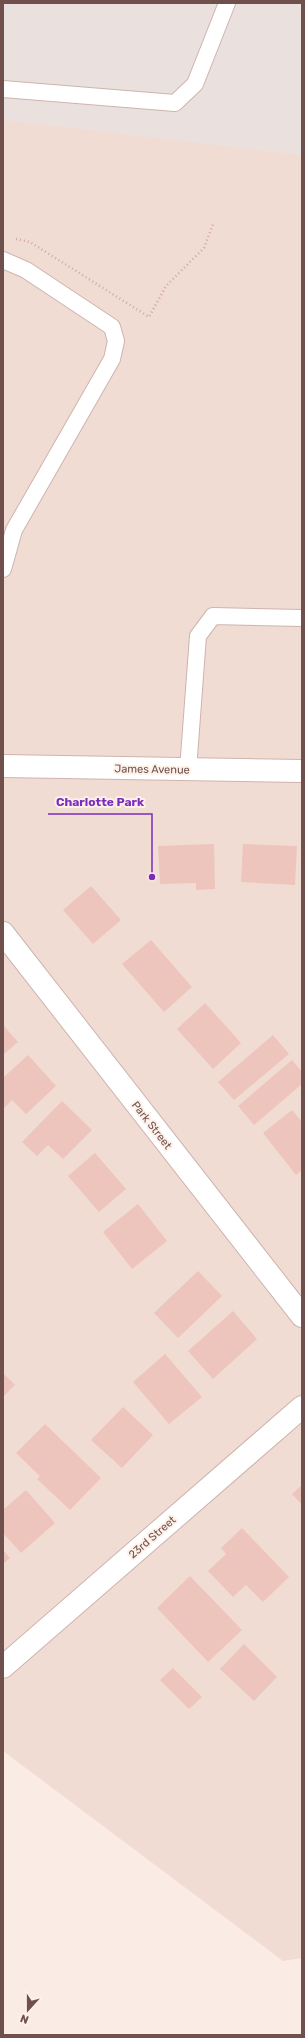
<svg xmlns="http://www.w3.org/2000/svg" width="305" height="2038" viewBox="0 0 305 2038" font-family="Rubik,sans-serif">
  <style>
    .residential { fill: #f1dcd3 }
    .industrial { fill: #eae1de }
    .building { fill: #edc5bd }
    .lines { fill: none; stroke-linecap: round; stroke-linejoin: round }
    .lane-casing { stroke: #cdb4ae; stroke-width: 18 }
    .street-casing { stroke: #cdb4ae; stroke-width: 24 }
    .secondary-casing { stroke: #cfb3ac; stroke-width: 24 }
    .path { stroke: #d2a8a1; stroke-width: 2.5; stroke-dasharray: 1 3; stroke-linecap: butt }
    .lane { stroke: #fff; stroke-width: 16 }
    .street { stroke: #fff; stroke-width: 22 }
    .secondary { stroke: #fff; stroke-width: 22 }
    .labels { text-anchor: middle; stroke-width: 4; stroke-linejoin: round; paint-order: stroke }
    .street-label { font-size: 11px; fill: #70504c; stroke: #fdf1e9 }
    .leader { fill: none; stroke: #7b2cbf; stroke-width: 1.5 }
    .callout-dot { fill: #7b2cbf; stroke: #fdf1e9; stroke-width: 1.5 }
    .callout-label { font-size: 12px; text-anchor: middle; font-weight: bold; fill: #7b2cbf; stroke: #fdf1e9; stroke-width: 4; stroke-linejoin: round; paint-order: stroke }
  </style>
  <rect width="100%" height="100%" fill="#faece4"/>
  <polygon class="residential" points="3,3 302,3 302,1958 283,1961 3,1751"/>
  <polygon class="industrial" points="3,3 302,3 302,155 3,120"/>
  <g class="building">
    <polygon points="214,844 215,889 196,890 196,883 160,884 158,846"/>
    <polygon points="243,844 297,846 295,885 241,882"/>
    <polygon points="91,886 121,920 93,944 63,910"/>
    <polygon points="151,940 192,987 164,1012 122,964"/>
    <polygon points="205,1003 241,1043 213,1069 177,1029"/>
    <polygon points="3,1025 18,1042 3,1055"/>
    <polygon points="273,1035 289,1054 234,1100 218,1082"/>
    <polygon points="28,1055 56,1086 26,1114 12,1100 3,1109 3,1078"/>
    <polygon points="292,1060 302,1072 302,1084 254,1125 238,1106"/>
    <polygon points="62,1101 92,1130 63,1159 48,1145 37,1156 22,1142"/>
    <polygon points="292,1110 302,1122 302,1170 296,1175 263,1133"/>
    <polygon points="95,1153 126,1189 99,1212 68,1176"/>
    <polygon points="138,1204 167,1241 132,1269 103,1232"/>
    <polygon points="198,1271 222,1296 178,1338 154,1313"/>
    <polygon points="233,1311 257,1339 213,1379 188,1351"/>
    <polygon points="165,1354 202,1397 169,1424 133,1382"/>
    <polygon points="3,1373 15,1385 3,1397"/>
    <polygon points="123,1407 153,1435 122,1468 91,1440"/>
    <polygon points="45,1424 101,1478 70,1510 37,1479 40,1476 16,1453"/>
    <polygon points="302,1485 302,1505 292,1494"/>
    <polygon points="26,1490 55,1523 21,1553 3,1533 3,1510"/>
    <polygon points="242,1528 289,1577 263,1602 246,1585 233,1597 208,1571 226,1554 221,1548"/>
    <polygon points="3,1550 10,1558 3,1564"/>
    <polygon points="190,1576 242,1630 208,1662 157,1608"/>
    <polygon points="244,1644 277,1677 254,1701 220,1669"/>
    <polygon points="173,1668 202,1697 189,1709 160,1680"/>
  </g>
  <g class="lines">
    <g class="lane-casing">
      <g id="lane">
        <polyline points="3,89 175,103 195,84 227,3"/>
        <polyline points="3,260 26,270 112,327 116,341 112,359 14,530 3,569"/>
        <polyline points="188,770 198,636 213,616 302,618"/>
      </g>
    </g>
    <g class="street-casing">
      <g id="street">
        <polyline points="3,933 302,1316"/>
        <polyline points="3,1667 302,1407"/>
      </g>
    </g>
    <g class="secondary-casing">
      <polyline id="secondary" points="3,766 302,771"/>
    </g>
    <polyline class="path" points="16,239 30,242 149,317 166,286 204,248 214,222"/>
    <use href="#lane" class="lane"/>
    <use href="#street" class="street"/>
    <use href="#secondary" class="secondary"/>
  </g>
  <g class="labels">
    <g class="street-label">
      <text transform="translate(152 769) rotate(1)" y="4">James Avenue</text>
      <text transform="translate(152 1125) rotate(52)" y="4">Park Street</text>
      <text transform="translate(152 1537) rotate(-41)" y="4">23rd Street</text>
    </g>
  </g>
  <path class="leader" d="M152 877L152 814H48"/>
  <circle class="callout-dot" cx="152" cy="877" r="4"/>
  <g class="callout-label">
    <text x="100" y="806">Charlotte Park</text>
  </g>
  <rect width="305" height="2038" fill="none" stroke="#70504c" stroke-width="8"/>
  <g transform="translate(28 2010) rotate(201)" stroke="#fdf1e9" stroke-width="3" paint-order="stroke">
  <path d="M0-3L7 15L0 10L-7 15Z" fill="#70504c"/>
  <text y="-6" font-size="11" font-weight="bold" text-anchor="middle" fill="#70504c">N</text>
  </g>
</svg>
